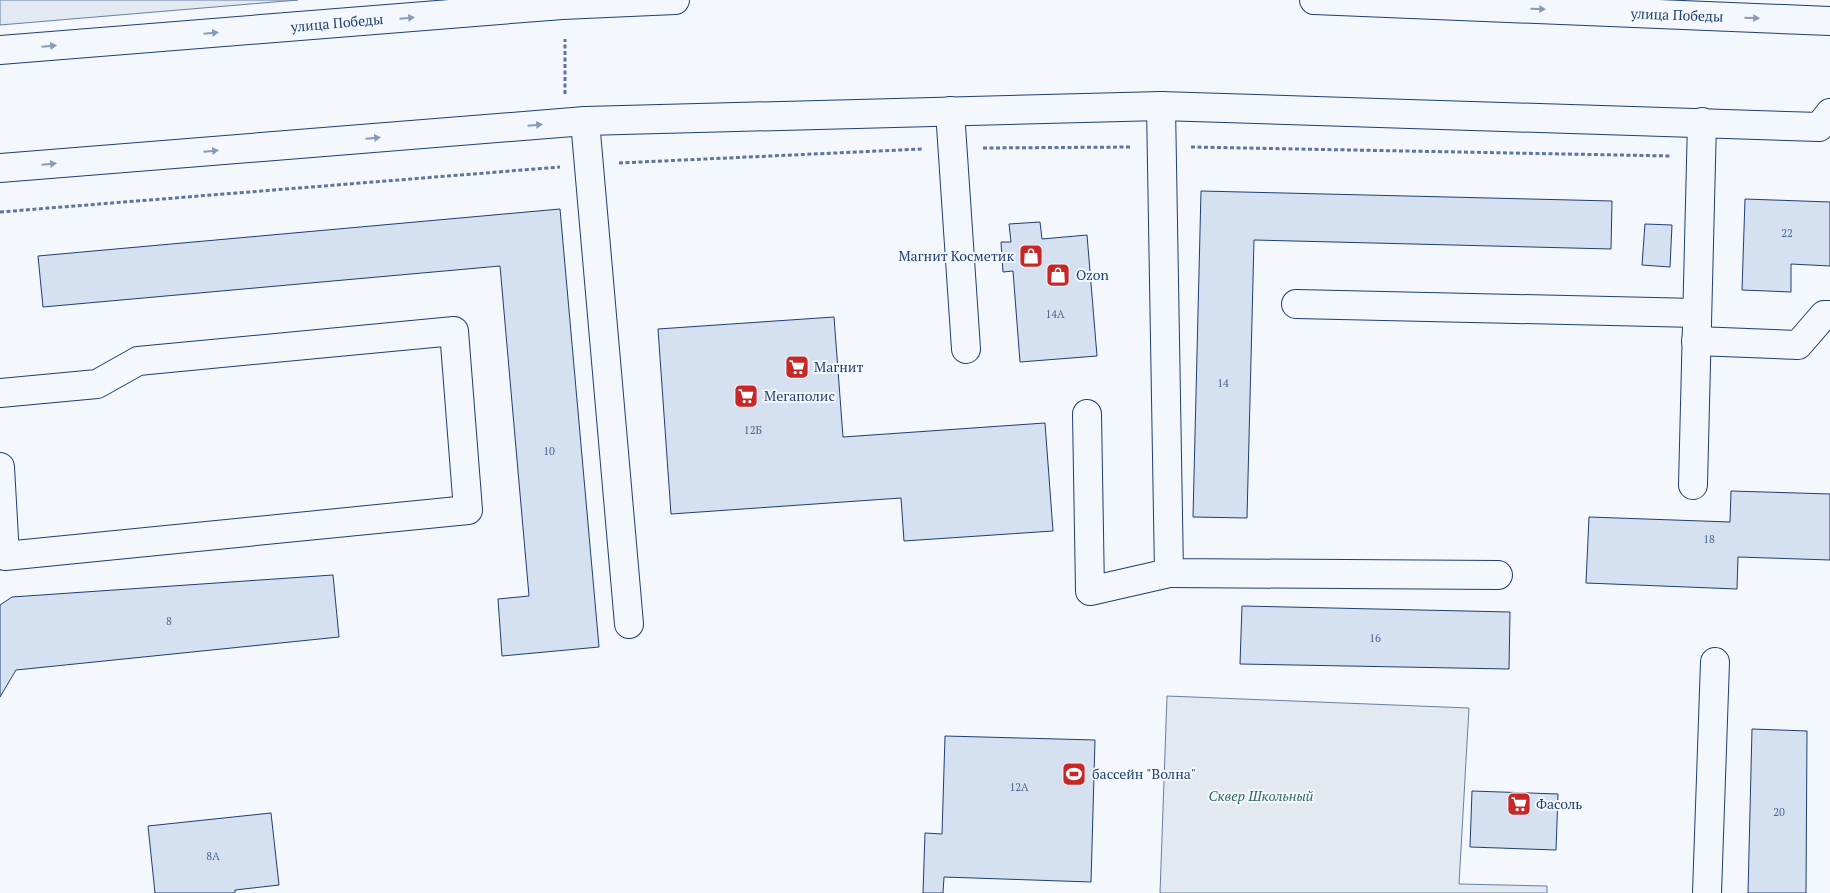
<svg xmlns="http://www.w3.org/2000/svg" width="1830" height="893" viewBox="0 0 1830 893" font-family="'PT Serif',serif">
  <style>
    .green { fill: #e3e9f0; stroke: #687fa3 }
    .building { fill: #d5e0f0; stroke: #1d3f73 }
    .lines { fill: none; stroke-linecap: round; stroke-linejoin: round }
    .minor-casing { stroke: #1d3f73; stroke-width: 30 }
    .path { stroke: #5e769c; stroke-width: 3; stroke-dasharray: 4 2.5; stroke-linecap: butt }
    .minor { stroke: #f4f7fb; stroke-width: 28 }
    .oneway { fill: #889bb7 }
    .labels { text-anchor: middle; stroke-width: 4; stroke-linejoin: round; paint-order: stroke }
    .number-label { font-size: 11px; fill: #4b6792 }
    .street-label { font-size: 14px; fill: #1d3f73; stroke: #f4f7fb }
    .poi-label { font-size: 14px; fill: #1d3f73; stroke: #f4f7fb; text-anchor: start }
    .park-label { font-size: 14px; font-style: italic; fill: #2c6c60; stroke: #f4f7fb }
  </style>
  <rect width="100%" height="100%" fill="#f4f7fb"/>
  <g class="green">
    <polygon points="0,0 298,0 0,25"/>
    <polygon points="1167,696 1469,708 1459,884 1547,886 1547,893 1160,893"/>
  </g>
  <g class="building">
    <polygon points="1201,191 1612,201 1611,249 1254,240 1247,518 1193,517"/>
    <polygon points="1745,199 1830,202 1830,266 1791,264 1791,292 1742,290"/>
    <polygon points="560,209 599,647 502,656 498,599 529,596 500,266 43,307 38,256"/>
    <polygon points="1040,222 1042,239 1087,235 1097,356 1020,362 1013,271 1003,272 1001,242 1011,242 1009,224"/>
    <polygon points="1645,224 1672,225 1670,267 1642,265"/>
    <polygon points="834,317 843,437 1045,423 1053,531 904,541 901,498 671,514 658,329"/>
    <polygon points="1731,491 1830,494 1830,560 1738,557 1737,589 1586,583 1589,517 1730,522"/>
    <polygon points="333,575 339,637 16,670 0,697 0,605 12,597"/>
    <polygon points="1242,606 1510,612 1509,669 1240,664"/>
    <polygon points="1752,729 1807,731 1806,893 1748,893"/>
    <polygon points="945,736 1095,740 1091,882 944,877 943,893 923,893 925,833 942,834"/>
    <polygon points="1472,791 1558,794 1556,850 1470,847"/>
    <polygon points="271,813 279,885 235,890 235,893 155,893 148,826"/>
  </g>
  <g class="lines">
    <g class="minor-casing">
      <g id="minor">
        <polyline points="1314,0 1830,21"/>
        <polyline points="0,50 562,5 675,0"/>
        <polyline points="1161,106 1169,573 1498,575"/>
        <polyline points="950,111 966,349"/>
        <polyline points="585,121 629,624"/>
        <polyline points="0,168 585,121 1161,106 1819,127 1830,113"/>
        <polyline points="1296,304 1697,313"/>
        <polyline points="1696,341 1798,345 1824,315 1830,315"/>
        <polyline points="0,393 97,384 138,361 454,331 468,510 5,556 0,467"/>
        <polyline points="1087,414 1090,591 1169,573"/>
        <polyline points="1693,485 1702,122"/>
        <polyline points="1707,893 1715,662"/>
      </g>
    </g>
    <g class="path">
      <polyline points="565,94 565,39"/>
      <polyline points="1191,147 1672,156"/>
      <polyline points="983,148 1132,147"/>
      <polyline points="619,163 922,149"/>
      <polyline points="0,212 560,167"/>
    </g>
    <use href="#minor" class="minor"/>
  </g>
  <defs><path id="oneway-solid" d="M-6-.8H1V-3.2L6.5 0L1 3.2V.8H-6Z" transform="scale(1.25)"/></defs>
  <g class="oneway">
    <use href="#oneway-solid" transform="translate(1538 9) rotate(2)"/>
    <use href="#oneway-solid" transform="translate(407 18) rotate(-5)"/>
    <use href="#oneway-solid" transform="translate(1752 18) rotate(2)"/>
    <use href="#oneway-solid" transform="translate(211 33) rotate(-5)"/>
    <use href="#oneway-solid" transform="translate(49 46) rotate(-5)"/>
    <use href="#oneway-solid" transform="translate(535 125) rotate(-5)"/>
    <use href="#oneway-solid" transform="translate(373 138) rotate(-5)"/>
    <use href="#oneway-solid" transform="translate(211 151) rotate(-5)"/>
    <use href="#oneway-solid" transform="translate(49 164) rotate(-5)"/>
  </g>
  <defs>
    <g id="shop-square" transform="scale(1.25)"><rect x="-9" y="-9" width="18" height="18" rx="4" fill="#c62828" stroke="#f4f7fb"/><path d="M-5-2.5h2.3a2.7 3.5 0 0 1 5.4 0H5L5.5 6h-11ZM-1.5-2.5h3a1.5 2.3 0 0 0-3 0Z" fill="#fff"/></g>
    <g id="supermarket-square" transform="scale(1.25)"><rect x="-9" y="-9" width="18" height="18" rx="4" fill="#c62828" stroke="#f4f7fb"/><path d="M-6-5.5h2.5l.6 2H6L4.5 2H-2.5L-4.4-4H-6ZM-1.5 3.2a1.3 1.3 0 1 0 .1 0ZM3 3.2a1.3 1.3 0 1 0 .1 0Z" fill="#fff"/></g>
    <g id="stadium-square" transform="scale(1.25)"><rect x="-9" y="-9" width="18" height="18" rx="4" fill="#c62828" stroke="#f4f7fb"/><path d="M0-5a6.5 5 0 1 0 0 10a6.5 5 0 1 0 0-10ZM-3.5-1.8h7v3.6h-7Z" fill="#fff"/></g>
  </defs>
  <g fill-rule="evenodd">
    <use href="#shop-square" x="1031" y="256"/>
    <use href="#shop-square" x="1058" y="275"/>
    <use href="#supermarket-square" x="797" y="367"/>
    <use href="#supermarket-square" x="746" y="396"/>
    <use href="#stadium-square" x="1074" y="774"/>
    <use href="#supermarket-square" x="1519" y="804"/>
  </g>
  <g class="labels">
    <g class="number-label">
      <text x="1787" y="237">22</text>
      <text x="1055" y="318">14А</text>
      <text x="1223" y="387">14</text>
      <text x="753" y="434">12Б</text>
      <text x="549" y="455">10</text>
      <text x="1709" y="543">18</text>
      <text x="169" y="625">8</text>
      <text x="1375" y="642">16</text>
      <text x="1019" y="791">12А</text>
      <text x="1779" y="816">20</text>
      <text x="213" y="860">8А</text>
    </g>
    <g class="street-label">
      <text transform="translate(1677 15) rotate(2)" y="5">улица Победы</text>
      <text transform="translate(337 23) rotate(-5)" y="5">улица Победы</text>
    </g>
    <g class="poi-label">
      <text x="1014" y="261" text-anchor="end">Магнит Косметик</text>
      <text x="1076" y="280">Ozon</text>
      <text x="814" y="372">Магнит</text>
      <text x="764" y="401">Мегаполис</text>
      <text x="1092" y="779">бассейн "Волна"</text>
      <text x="1536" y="809">Фасоль</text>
    </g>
    <g class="park-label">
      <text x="1261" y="801">Сквер Школьный</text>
    </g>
  </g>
</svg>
